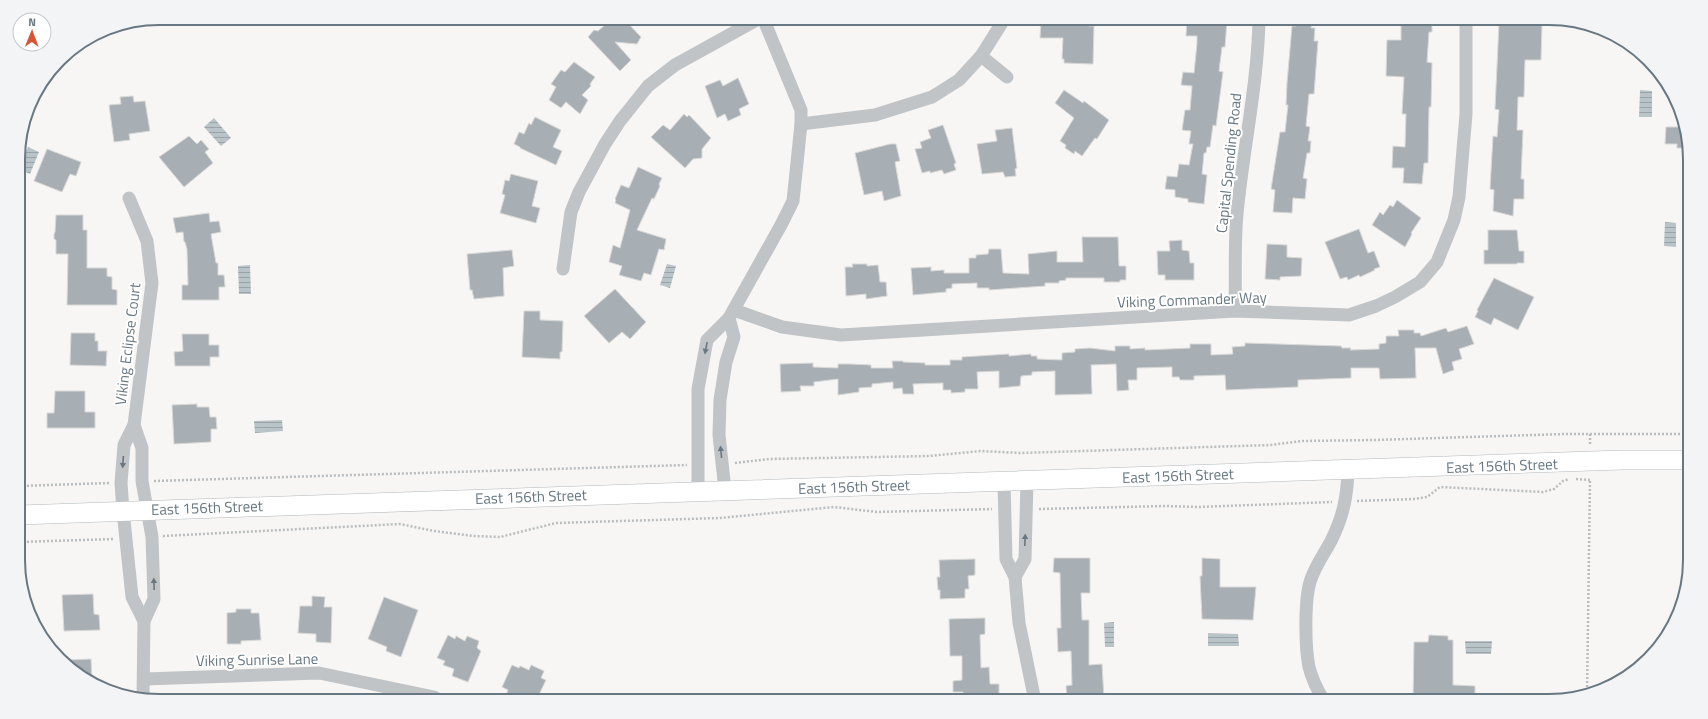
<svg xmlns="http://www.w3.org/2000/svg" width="1708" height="719" viewBox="0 0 1708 719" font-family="'Titillium Web',sans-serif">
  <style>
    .water { fill: url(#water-rules) }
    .building { fill: #a8afb4; stroke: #d8d8d6 }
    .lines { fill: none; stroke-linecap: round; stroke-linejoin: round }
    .secondary-casing { stroke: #b3b8bb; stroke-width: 20 }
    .path { stroke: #babdbf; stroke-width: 2.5; stroke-dasharray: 2 2; stroke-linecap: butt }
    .street { stroke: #c0c4c7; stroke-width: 13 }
    .secondary { stroke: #fff; stroke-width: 19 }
    .oneway { fill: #687882 }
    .labels { text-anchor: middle; stroke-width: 4; stroke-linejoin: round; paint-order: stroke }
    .street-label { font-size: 15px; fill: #687882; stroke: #fff }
    .rim { fill: none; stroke: #687882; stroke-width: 2 }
  </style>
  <defs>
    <pattern id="water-rules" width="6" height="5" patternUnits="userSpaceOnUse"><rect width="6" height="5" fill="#b9c4c8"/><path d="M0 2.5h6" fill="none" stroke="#9aa4a8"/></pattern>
  </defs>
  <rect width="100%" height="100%" fill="#f7f6f4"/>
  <g class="water">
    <rect x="917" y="18" width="19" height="7"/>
    <polygon points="1640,90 1652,91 1652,117 1639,117"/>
    <polygon points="214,118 231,138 221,146 204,127"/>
    <polygon points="28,147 39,152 30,174 19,169"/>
    <polygon points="1665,222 1676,223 1676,247 1664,246"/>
    <polygon points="667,264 676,266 670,288 660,285"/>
    <polygon points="250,265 251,294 239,294 238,266"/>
    <polygon points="282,420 283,431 255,433 254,421"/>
    <polygon points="1114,622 1114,647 1105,647 1104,623"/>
    <polygon points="1208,633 1238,634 1239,646 1208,646"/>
    <polygon points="1465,641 1492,641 1491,654 1466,654"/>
  </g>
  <g class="building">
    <polygon points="613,18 623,18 641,37 637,44 615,42 631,60 620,71 588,37 594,30 598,31"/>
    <polygon points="1187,18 1222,18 1222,19 1227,20 1225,47 1222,47 1219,71 1223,72 1216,126 1213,125 1210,147 1207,147 1206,153 1204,153 1202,174 1207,175 1204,204 1188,202 1188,199 1175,197 1175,190 1165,189 1167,176 1177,177 1179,164 1189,165 1193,144 1189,144 1191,131 1182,130 1185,110 1190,110 1192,86 1181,85 1183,72 1194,73 1197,43 1197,36 1186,36"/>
    <polygon points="1401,18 1432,18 1432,32 1429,32 1427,62 1432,63 1431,107 1429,107 1428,163 1424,163 1422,184 1403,183 1404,168 1392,168 1393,146 1405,147 1406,114 1402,114 1404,77 1386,76 1387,40 1401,40"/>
    <polygon points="1041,20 1074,21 1082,20 1089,26 1094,26 1093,64 1064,63 1064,59 1062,59 1063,38 1040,38"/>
    <polygon points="1296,20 1312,21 1311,28 1315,28 1314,41 1318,41 1314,94 1309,94 1306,126 1310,127 1308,141 1311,141 1310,153 1307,153 1303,178 1307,179 1305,199 1293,198 1292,213 1273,212 1275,190 1271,189 1280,132 1285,132 1288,105 1286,105 1287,83 1292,26 1296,26"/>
    <polygon points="1499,23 1542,24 1541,60 1525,60 1524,97 1518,97 1517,130 1523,130 1521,179 1524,179 1524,199 1514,199 1513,216 1493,211 1494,190 1490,189 1493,136 1497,137 1499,110 1495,109"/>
    <polygon points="574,62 595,77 590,84 591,86 582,95 588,100 580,114 566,102 561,108 549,100 556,87 551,84 561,70 565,72"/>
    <polygon points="738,78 749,104 739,109 741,115 728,121 725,114 717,118 705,86 720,80 723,86"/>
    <polygon points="1064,90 1083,103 1084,101 1109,120 1097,139 1095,138 1082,156 1075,151 1074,154 1065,148 1066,145 1060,141 1074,118 1055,103"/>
    <polygon points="133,96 134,102 145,101 150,131 129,134 130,140 114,142 109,105 121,104 120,97"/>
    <polygon points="684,114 687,117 689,115 711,138 702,149 702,158 693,159 685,168 651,137 663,125 670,130"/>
    <polygon points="535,117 561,130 553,147 562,151 556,165 520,148 520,147 514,144 519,132 524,134 529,123 531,125"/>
    <polygon points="943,125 956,163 954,164 956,170 944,174 942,170 930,173 930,171 922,173 915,149 922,148 920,142 931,138 928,130"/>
    <polygon points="1666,127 1683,127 1689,141 1689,148 1677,148 1677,144 1665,144"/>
    <polygon points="1012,128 1017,168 1015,169 1016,176 1005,177 1003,172 982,174 977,144 997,141 995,130"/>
    <polygon points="189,136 197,144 201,140 209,149 205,152 213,163 184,187 159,157"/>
    <polygon points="890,144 896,144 900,161 895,162 901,196 884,201 882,191 864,195 855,153"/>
    <polygon points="47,149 81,162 76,176 70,174 62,192 34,181"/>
    <polygon points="638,167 662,178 659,184 660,186 654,199 652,198 637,230 666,239 664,250 659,249 651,275 644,273 641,281 619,275 622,266 609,262 613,245 620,248 630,210 615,203 616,200 615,199 621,185 629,188"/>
    <polygon points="511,174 538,181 532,206 540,208 536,223 500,213 505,195 502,194 505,180 509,181"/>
    <polygon points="1397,200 1421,218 1411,233 1412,234 1405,247 1372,225 1380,212 1383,215 1390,205 1393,207"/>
    <polygon points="209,213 210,222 219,221 221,232 211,234 216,263 218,263 218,275 224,275 225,287 219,287 219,300 182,300 182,285 188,285 187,249 185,242 184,242 183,232 176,233 173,218"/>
    <polygon points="56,215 83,215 83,230 87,230 87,268 107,268 107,276 112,277 112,289 117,290 117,305 67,305 68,254 56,254 56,240 54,239 54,234 55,232"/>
    <polygon points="1359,229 1368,253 1374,251 1380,267 1374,269 1375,270 1360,277 1359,275 1348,280 1347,277 1340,279 1325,242"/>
    <polygon points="1488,230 1517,230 1519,251 1524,251 1524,263 1517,263 1517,264 1484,264 1484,250 1488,250"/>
    <polygon points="1082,237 1118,237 1119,266 1126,266 1126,280 1120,280 1120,282 1104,282 1104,278 1066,278 1066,280 1059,281 1059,283 1045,283 1045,286 989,290 989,288 977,288 977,283 952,284 952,288 946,289 946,292 913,295 911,268 931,267 931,271 944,270 944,273 969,273 969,258 976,258 976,255 988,254 989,249 1001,249 1003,273 1029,274 1028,254 1057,251 1057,262 1083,262"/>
    <polygon points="1182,240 1182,250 1189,251 1190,263 1194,263 1194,280 1165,280 1165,275 1158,275 1157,251 1170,251 1169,241"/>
    <polygon points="1267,244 1287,245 1287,257 1302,258 1301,276 1280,277 1280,280 1265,279"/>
    <polygon points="512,250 514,266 503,268 504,296 474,299 472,290 470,290 467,254"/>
    <polygon points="852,264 867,264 867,266 878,265 880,282 886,282 887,296 866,299 866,294 846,296 845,267 853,267"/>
    <polygon points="1494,278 1534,297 1518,330 1494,318 1491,325 1475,317 1478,311 1477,310"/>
    <polygon points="615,289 646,322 630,339 622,332 609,343 584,316"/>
    <polygon points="524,311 540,311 540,320 563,321 562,352 560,352 560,359 522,357"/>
    <polygon points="1467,326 1474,344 1459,349 1462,359 1452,362 1454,370 1443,374 1436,348 1415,348 1416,378 1380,379 1379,368 1351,368 1351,378 1298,380 1298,387 1226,390 1225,375 1194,376 1194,380 1180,380 1179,377 1172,377 1172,367 1137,368 1137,380 1128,380 1129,390 1117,391 1116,364 1091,365 1092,394 1055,395 1055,371 1032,372 1032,375 1021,376 1020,386 999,388 999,371 977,372 978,389 965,389 965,392 951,393 951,390 943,390 943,383 913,384 914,394 903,394 902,388 893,389 893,382 872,384 872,387 859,388 859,392 838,395 838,379 814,382 814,386 800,386 801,391 781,392 780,364 813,363 813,367 838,368 838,364 850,364 871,365 871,368 893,368 892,361 903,361 903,362 925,363 925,365 950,365 950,360 962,360 962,357 1009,354 1009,356 1031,354 1031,356 1037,356 1037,359 1062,360 1062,353 1075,352 1075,349 1090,348 1115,351 1115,346 1130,346 1130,349 1145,348 1145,350 1190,348 1190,344 1211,344 1211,355 1233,354 1232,347 1245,346 1245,343 1341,346 1342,348 1351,348 1350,350 1379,349 1379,344 1386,343 1386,336 1399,336 1398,330 1414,330 1414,333 1420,333 1421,336 1446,328 1448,332"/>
    <polygon points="71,333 95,333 95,341 98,341 98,351 107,351 106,366 70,365"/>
    <polygon points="182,334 209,334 209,345 219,345 219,357 210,357 210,366 175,366 174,352 183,351"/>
    <polygon points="55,391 85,391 85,412 95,412 95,428 47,428 47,413 54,413"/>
    <polygon points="197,404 197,407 209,407 210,417 216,417 217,429 211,429 211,442 174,444 172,405"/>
    <polygon points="1054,558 1090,558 1090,593 1081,593 1082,620 1089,620 1089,665 1102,664 1104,699 1067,700 1066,686 1072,685 1071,651 1058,652 1057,628 1061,628 1060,573 1053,572"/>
    <polygon points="1202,558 1220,559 1220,587 1256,587 1253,620 1202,619 1200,576 1202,576"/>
    <polygon points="975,559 975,575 968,576 969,589 965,589 965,598 940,599 940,590 938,590 937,577 940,577 939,560"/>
    <polygon points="93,594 94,614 99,615 100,630 64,631 62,595"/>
    <polygon points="312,596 325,597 324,607 332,607 331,643 316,642 316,634 298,633 300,606 312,606"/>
    <polygon points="384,597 418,610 401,657 386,651 387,647 368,639"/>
    <polygon points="236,609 251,609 251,613 259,613 261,640 241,641 241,644 227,644 227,613 236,612"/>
    <polygon points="985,618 985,634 980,635 981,668 989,667 990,684 999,684 999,699 963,700 963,692 953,692 953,681 962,680 962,656 950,656 949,619"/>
    <polygon points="448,635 455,639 456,636 465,641 467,636 479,641 477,648 481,651 468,682 452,676 454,669 443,665 445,661 437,658"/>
    <polygon points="1429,635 1448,636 1448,640 1453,640 1453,685 1475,686 1475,701 1413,701 1414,642 1428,642"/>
    <polygon points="91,659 92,680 66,660"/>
    <polygon points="512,665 519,668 520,666 529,670 531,665 544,671 541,678 546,680 536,701 522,701 506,695 508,690 502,687"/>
  </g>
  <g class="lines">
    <g class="secondary-casing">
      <polyline id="secondary" points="19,515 1622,460 1690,460"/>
    </g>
    <g class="path">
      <polyline points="1590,434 1590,446"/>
      <polyline points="735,463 769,459 929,456 981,451 1020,453 1271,445 1303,441 1375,440 1564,434 1690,434"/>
      <polyline points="1576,479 1590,480"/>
      <polyline points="154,481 687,465"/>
      <polyline points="19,486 109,483"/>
      <polyline points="1357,501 1414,499 1427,497 1440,487 1543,492 1554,489 1563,481 1569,479"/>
      <polyline points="1039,509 1165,506 1198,507 1332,502"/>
      <polyline points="163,536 400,524 434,531 474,536 500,537 556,523 720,518 834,507 877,512 992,509"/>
      <polyline points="19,542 113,539"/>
      <polyline points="1587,695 1590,479"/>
    </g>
    <g class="street">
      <polyline points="981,56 1007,77"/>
      <polyline points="801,124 875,115 932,97 959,80 981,56 1005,18"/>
      <polyline points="129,198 147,241 152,283 134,425 124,445 121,483 123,511 132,597 144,621 143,698"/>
      <polyline points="563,269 571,212 579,192 605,144 620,121 648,86 675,65 760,18"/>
      <polyline points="734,310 782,327 841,335 1235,311 1349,315 1376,306 1395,297 1420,282 1437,262 1454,220 1459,197 1466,114 1466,18"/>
      <path d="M 1235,311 C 1236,279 1234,246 1237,214 C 1243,149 1258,84 1259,18"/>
      <polyline points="134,425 142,448 142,481 152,537 154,599 144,621"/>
      <polyline points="1004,482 1006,559 1015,577 1019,623 1035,701"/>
      <polyline points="725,490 719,435 720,400 726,362 734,337 729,318"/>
      <polyline points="698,491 698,389 707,340 729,318 781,225 793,201 801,124 801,110 763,18"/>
      <polyline points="1015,577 1025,559 1027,481"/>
      <polyline points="144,679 319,673 434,697 440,701"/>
      <path d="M 1324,701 C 1318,691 1312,679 1309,667 C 1305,647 1304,598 1311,579 C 1316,565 1324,554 1331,541 C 1343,517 1347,498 1348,471"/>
    </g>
    <use href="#secondary" class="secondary"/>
  </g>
  <defs><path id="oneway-solid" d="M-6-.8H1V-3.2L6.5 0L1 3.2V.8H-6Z"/></defs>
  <g class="oneway">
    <use href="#oneway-solid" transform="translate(706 348) rotate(101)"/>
    <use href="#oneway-solid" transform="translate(721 452) rotate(-96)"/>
    <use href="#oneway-solid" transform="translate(123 462) rotate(94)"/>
    <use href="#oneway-solid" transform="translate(1025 540) rotate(-88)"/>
    <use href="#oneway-solid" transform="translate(154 584) rotate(-92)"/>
  </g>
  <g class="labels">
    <g class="street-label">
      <text transform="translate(1229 163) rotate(-84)" y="5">Capital Spending Road</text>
      <text transform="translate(1192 300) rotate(-2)" y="5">Viking Commander Way</text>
      <text transform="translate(128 344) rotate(-83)" y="5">Viking Eclipse Court</text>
      <text transform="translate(1502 466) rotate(-2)" y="5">East 156th Street</text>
      <text transform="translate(1178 476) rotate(-2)" y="5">East 156th Street</text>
      <text transform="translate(854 487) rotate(-2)" y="5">East 156th Street</text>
      <text transform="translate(531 497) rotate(-2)" y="5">East 156th Street</text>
      <text transform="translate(207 508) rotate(-2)" y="5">East 156th Street</text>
      <text transform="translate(257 660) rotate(-1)" y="5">Viking Sunrise Lane</text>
    </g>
  </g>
  <path d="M0 0H1708V719H0ZM159 25H1549A134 134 0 0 1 1683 159V560A134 134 0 0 1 1549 694H159A134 134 0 0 1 25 560V159A134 134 0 0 1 159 25Z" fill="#f3f4f5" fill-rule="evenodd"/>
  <path class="rim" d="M159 25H1549A134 134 0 0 1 1683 159V560A134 134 0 0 1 1549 694H159A134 134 0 0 1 25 560V159A134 134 0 0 1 159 25Z"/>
  <g transform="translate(32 32) rotate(1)"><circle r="19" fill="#ffffff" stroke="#c3c9cd"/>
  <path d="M0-3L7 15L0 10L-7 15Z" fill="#d45537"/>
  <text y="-6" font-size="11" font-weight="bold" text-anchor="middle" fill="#687882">N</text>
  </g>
</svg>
